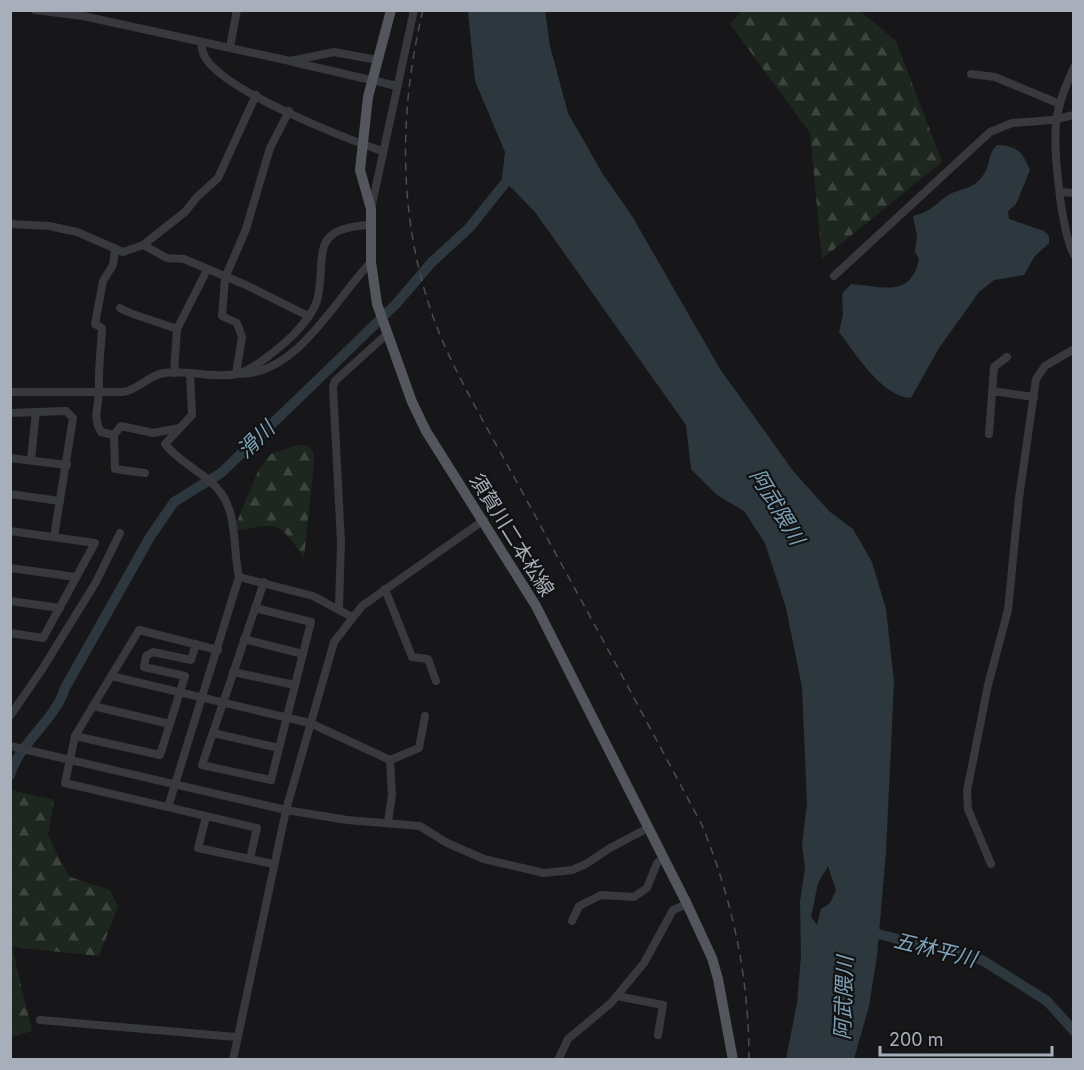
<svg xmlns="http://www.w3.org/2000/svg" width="1084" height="1070" viewBox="0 0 1084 1070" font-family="Inter,'Noto Sans JP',sans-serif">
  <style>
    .forest { fill: url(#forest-firs) }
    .water { fill: #2c383e; fill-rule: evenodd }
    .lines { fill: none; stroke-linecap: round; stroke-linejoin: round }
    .river { stroke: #2c383e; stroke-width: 10 }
    .minor { stroke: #37393e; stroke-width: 8 }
    .major { stroke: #53565d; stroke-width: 10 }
    .rail { stroke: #4a4d53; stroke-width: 1.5; stroke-dasharray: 8 6; stroke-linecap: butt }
    .labels { text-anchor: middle; stroke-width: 4.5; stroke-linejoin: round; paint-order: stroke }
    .street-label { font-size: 20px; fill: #a8afba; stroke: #121214 }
    .water-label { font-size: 21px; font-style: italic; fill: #7da1b6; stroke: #121214 }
  </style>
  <defs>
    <pattern id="forest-firs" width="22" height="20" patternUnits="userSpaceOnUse" patternTransform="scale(1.5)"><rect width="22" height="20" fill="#1e271f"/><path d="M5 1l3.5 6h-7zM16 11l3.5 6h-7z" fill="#3c443d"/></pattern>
  </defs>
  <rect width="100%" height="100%" fill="#171719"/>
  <g class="forest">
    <polygon points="743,10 860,11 896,41 942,162 822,259 810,133 730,24"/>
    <path d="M 297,445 L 308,446 L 313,451 L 314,462 L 304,558 C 277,518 278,524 233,531 L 259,469 L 271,454 Z"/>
    <polygon points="11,790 54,800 48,835 62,864 70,877 110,890 118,906 99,956 12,947 32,1031 11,1037"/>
  </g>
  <g class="water">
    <path d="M 468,11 L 545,11 L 550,46 L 568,113 L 602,173 L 632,216 L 720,369 L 794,472 L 829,511 L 853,529 L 872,562 L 886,609 L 894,682 L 886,852 L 877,956 L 869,1006 L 854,1059 L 786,1059 L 797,1003 L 801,956 L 800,902 L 805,868 L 802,845 L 807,803 L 802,687 L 786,608 L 765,543 L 744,511 L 717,495 L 691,469 L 686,425 L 535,212 L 502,178 L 505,152 L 475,81 ZM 828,866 L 836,890 L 830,903 L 821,909 L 817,925 L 811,917 L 818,883 Z"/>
    <path d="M 997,145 C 1017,146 1022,151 1030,170 L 1016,204 L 1008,211 L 1009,219 L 1044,231 L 1049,236 L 1049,243 L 1034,257 L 1024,275 L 994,280 L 979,292 L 939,348 L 911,398 C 882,397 855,353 839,332 L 843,315 L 842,294 L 851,284 C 881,286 911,299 919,259 L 915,252 L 917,236 L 913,216 C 927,213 933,207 944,198 C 957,187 972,193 984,174 C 991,164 987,154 997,145 Z"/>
  </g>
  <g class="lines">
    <g class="river">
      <path d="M 10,775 C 20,741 55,721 65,688 L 150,537 L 174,502 L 221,473 L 330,368 L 396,304 L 431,263 L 469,228 L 514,172"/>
      <polyline points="866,931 982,960 1047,1001 1074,1031"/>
    </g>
    <g class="minor">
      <polyline points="35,10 83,16 290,61 334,52 377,60"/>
      <path d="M 201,42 C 202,50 203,56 209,63 C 238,96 339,136 382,151"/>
      <polyline points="230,47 237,10"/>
      <polyline points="293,62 397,86"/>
      <path d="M 1074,67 C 1067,83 1060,99 1057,116 C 1052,144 1061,230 1074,255"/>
      <polyline points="971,74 995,77 1060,104"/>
      <polyline points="1061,192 1074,193"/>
      <polyline points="371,209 414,10"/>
      <polyline points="10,224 49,226 77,232 123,252 143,245 167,258 184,259 246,285 308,316"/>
      <polyline points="143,245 185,212 197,197 218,178 256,95"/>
      <path d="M 115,250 L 113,265 L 103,281 L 95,324 L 102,328 C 101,349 98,369 99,390 C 99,406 92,417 101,432 L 114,435 L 115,469 L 145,473"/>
      <polyline points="834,276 990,132 1012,123 1052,120 1074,115"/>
      <path d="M 120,308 C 131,315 162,323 177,329"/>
      <polyline points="174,373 177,329 207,270"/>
      <path d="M 190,373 L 192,415 L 165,444 C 179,462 201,471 216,487 C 239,511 232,547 239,577"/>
      <polyline points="236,374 242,337 237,323 222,316 225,278 246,229 270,148 289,111"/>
      <path d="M 242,374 C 299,372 336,298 371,262"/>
      <polyline points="992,391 1034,397"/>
      <path d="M 10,392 L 123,392 C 139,390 148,375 164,373 C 187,369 214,379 237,374 C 252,371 282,346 293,335 C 303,325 315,310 318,297 C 326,254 309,228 370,225"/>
      <polyline points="10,413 66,411 73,418 54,537"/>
      <polyline points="989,434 994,367 1007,357"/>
      <polyline points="114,435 121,426 153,433 179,428"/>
      <polyline points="10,458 67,465"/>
      <polyline points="31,460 36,412"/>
      <polyline points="10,494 60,501"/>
      <polyline points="10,531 95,543 43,638 10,633"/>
      <polyline points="10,568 76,577"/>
      <polyline points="385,589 412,657 428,659 436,681"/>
      <polyline points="10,601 60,608"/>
      <polyline points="255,608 311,622 271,780 202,765 264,582"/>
      <polyline points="339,608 341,542 333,387 335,381 387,334"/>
      <polyline points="244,639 303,654"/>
      <polyline points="233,672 295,685"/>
      <polyline points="111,676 310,723 390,760"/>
      <polyline points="93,706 170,724"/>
      <polyline points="10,716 41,671 96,582 120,533"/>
      <polyline points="213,733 279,748"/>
      <polyline points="75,736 160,755 185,676 144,667 146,656 153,652 191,660 196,644"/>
      <polyline points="10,746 286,810 347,820 420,826 447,843 484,859 544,873 572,870 586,864 610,848 648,828"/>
      <polyline points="168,807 239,577 313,596 352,617"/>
      <polyline points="206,817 198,848 250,859 257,828 65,783 75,736 139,630 218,650"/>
      <polyline points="388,822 392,795 390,760 419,748 425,716"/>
      <polyline points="250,859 273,864"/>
      <polyline points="991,864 968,809 967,791 988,685 1008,610 1019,498 1036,379 1045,366 1074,349"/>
      <polyline points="572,921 579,906 601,895 634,897 647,888 657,863 663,858"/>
      <polyline points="617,996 663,1005 658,1035"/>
      <polyline points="40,1020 236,1037"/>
      <polyline points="233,1060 286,810 334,642 362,606 484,520"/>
      <polyline points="558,1060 568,1039 611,1003 644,963 673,910 687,904"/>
    </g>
    <polyline class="major" points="391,10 368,97 360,170 371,209 371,262 377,304 412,402 426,431 536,606 687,904 712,958 718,979 733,1060"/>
    <path class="rail" d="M 423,10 C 398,112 398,223 435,322 C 446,352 461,380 476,408 C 501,454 527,500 552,547 C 603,639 652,732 702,825 C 733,902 749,977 749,1060"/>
  </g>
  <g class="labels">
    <g class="street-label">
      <text transform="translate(512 535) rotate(58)" y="7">須賀川二本松線</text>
    </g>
    <g class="water-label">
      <text transform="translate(256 440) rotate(-44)" y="7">滑川</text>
      <text transform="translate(777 507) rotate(59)" y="7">阿武隈川</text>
      <text transform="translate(935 950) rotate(14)" y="7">五林平川</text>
      <text transform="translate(844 998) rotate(-88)" y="7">阿武隈川</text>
    </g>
  </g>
  <rect width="1084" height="1070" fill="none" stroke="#a8afba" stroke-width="24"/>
  <path d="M880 1046v9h172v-9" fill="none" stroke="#a8afba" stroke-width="3"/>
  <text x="889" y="1046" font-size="18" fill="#a8afba" stroke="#121214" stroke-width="4.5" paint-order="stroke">200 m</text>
</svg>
